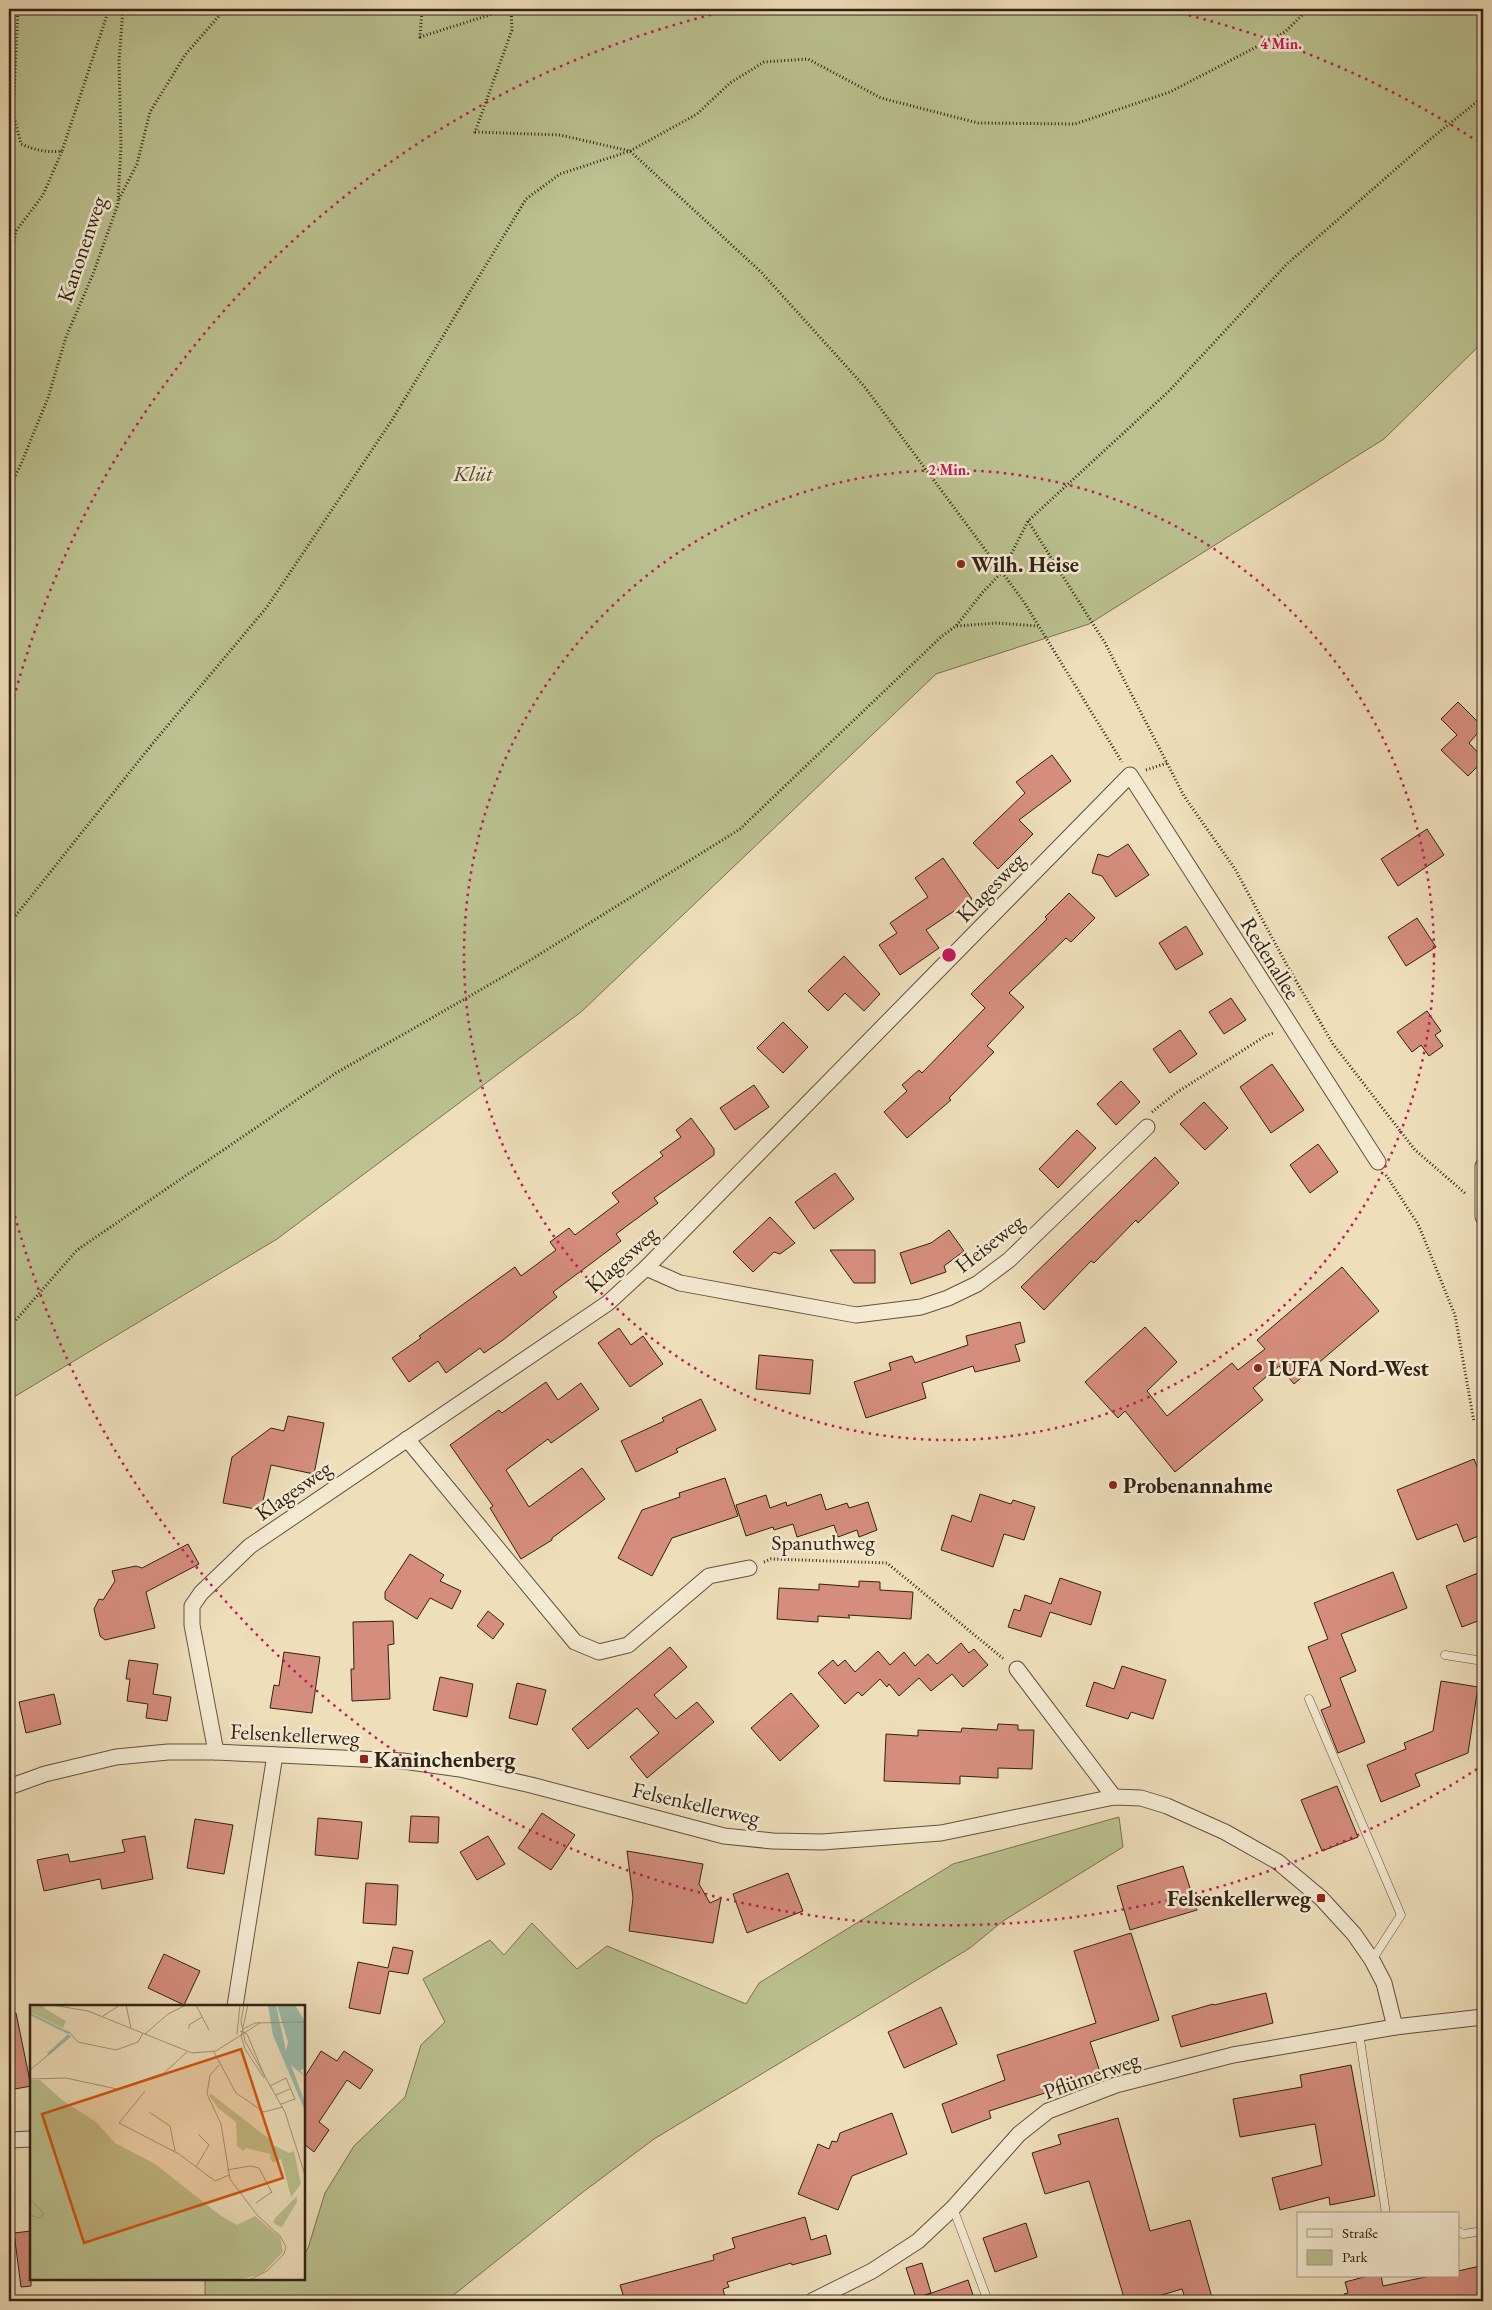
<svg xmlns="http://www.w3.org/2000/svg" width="1492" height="2310" viewBox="0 0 1492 2310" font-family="'EB Garamond',serif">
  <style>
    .green { fill: #bac18f; stroke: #767252 }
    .building { fill: #d58d7d; stroke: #312214 }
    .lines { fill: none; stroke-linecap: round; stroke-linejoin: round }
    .service-casing { stroke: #60513e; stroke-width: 9 }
    .minor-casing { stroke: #60513e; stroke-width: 17 }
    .path { stroke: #312214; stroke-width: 3; stroke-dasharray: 1 2.5; stroke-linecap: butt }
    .service { stroke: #f4ead2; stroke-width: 8 }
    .minor { stroke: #f4ead2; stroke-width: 15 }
    .ring { fill: none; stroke: #c2185b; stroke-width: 2.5; stroke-dasharray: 2.5 5 }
    .poi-dot { fill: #8f2418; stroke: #f4ead2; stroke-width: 2 }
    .labels { text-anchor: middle; stroke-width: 5; stroke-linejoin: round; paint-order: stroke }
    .street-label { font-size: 22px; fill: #312214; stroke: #f4ead2 }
    .park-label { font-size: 22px; font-style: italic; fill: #534a33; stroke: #f4ead2 }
    .poi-label { font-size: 22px; font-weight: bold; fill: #312214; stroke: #f4ead2; text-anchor: start }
    .inset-river { fill: none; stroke: #9abcac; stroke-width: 2.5 }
    .inset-road { fill: none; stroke: #a29378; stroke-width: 1 }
    .view { fill: #d6540d; fill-opacity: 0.15; stroke: #d6540d; stroke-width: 2.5 }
    .inset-edge { fill: none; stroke: #312214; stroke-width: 2.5 }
    .centre { fill: #c2185b; stroke: #f4ead2; stroke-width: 2.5 }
    .ring-label { font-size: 15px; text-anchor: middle; font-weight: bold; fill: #c2185b; stroke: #f4ead2; stroke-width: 5; stroke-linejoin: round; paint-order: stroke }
  </style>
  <rect width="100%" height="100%" fill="#eedeba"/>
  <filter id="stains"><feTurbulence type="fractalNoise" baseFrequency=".004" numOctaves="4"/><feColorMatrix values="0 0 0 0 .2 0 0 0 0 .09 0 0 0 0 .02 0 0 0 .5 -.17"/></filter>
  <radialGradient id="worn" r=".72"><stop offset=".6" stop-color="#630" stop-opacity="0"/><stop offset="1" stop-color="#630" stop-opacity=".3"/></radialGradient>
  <g class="green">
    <polygon points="9,9 1483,9 1483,342 1384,439 1089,624 936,674 581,1012 277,1239 9,1400"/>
    <polygon points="1119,1817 1123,1847 1003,1921 970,1948 654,2139 583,2192 446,2301 397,2301 394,2299 393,2301 205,2301 205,2279 304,2279 304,2255 308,2248 325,2193 354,2146 405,2097 421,2045 445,2022 423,1979 490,1940 504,1955 532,1923 577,1969 607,1946 746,2004 759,1983 953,1864"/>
  </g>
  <g class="building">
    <polygon points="1458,702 1483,727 1469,743 1483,758 1483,761 1468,776 1441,750 1457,735 1441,719"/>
    <polygon points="1052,755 1071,781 1019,820 1033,834 998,869 973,843 1025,793 1016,782"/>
    <polygon points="1427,829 1444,855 1398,886 1381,859"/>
    <polygon points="1128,844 1149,875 1116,897 1102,876 1092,873 1098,854 1108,857"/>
    <polygon points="943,858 972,899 926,930 939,948 900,975 879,945 897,933 890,923 928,897 915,878"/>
    <polygon points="1069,893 1095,918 1071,942 1066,938 1009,993 1024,1007 987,1046 994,1052 949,1098 951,1100 907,1138 884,1112 907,1091 902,1085 919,1070 922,1073 985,1008 971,994 1047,919 1045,917"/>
    <polygon points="1417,918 1436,947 1406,966 1388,937"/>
    <polygon points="1186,926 1203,954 1176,970 1159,943"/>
    <polygon points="844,956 880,994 864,1011 845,993 828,1011 808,991"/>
    <polygon points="1231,998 1246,1020 1224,1034 1209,1012"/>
    <polygon points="1427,1011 1441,1031 1435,1035 1443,1046 1429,1056 1421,1045 1412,1052 1397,1032"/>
    <polygon points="783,1022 808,1047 783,1073 757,1048"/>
    <polygon points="1180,1030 1197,1054 1170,1073 1153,1049"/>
    <polygon points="1272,1064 1304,1110 1271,1133 1240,1087"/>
    <polygon points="1121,1081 1140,1102 1116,1125 1097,1104"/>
    <polygon points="754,1085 769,1107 735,1130 720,1108"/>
    <polygon points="1204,1102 1228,1128 1205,1150 1180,1124"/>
    <polygon points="691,1118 714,1149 714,1155 654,1198 658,1203 616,1234 621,1241 553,1292 557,1297 503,1340 484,1353 480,1348 446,1373 438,1361 409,1382 392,1358 421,1338 419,1336 515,1267 521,1276 556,1250 550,1242 569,1228 575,1235 619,1202 612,1193 663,1156 660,1152 681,1137 676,1130"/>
    <polygon points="1077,1130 1096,1148 1058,1188 1039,1169"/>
    <polygon points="1318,1144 1338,1172 1310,1193 1290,1165"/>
    <polygon points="1155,1157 1179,1183 1138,1223 1136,1220 1094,1263 1091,1261 1044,1310 1021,1287"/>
    <polygon points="835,1173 854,1199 814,1229 795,1202"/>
    <polygon points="770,1217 795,1243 780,1254 774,1252 753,1272 733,1252"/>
    <polygon points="949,1230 964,1251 944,1266 946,1272 911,1284 900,1253 931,1243"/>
    <polygon points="830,1250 875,1250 875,1283 854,1283"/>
    <polygon points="1342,1267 1379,1311 1294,1384 1279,1366 1253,1388 1263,1400 1175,1472 1125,1411 1118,1418 1085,1382 1145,1327 1177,1362 1147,1391 1167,1416 1232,1363 1238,1370 1265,1349 1257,1340"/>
    <polygon points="1020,1322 1025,1342 1015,1345 1020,1361 975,1372 973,1366 922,1383 926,1398 866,1418 854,1382 891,1370 889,1363 912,1356 915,1363 968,1345 966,1336"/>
    <polygon points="619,1328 631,1345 643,1336 663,1364 630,1387 598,1343"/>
    <polygon points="759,1355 813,1360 810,1394 756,1389"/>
    <polygon points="546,1382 558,1400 581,1383 599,1409 551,1443 548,1439 506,1470 529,1507 582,1468 605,1499 552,1538 552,1540 521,1559 490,1508 493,1506 450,1445 499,1410 502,1413"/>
    <polygon points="701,1399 716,1430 676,1449 678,1452 636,1472 621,1441 664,1421 662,1418"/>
    <polygon points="288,1416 324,1423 314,1474 271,1465 261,1510 223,1503 232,1457 271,1428 284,1431"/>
    <polygon points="1474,1459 1483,1481 1483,1534 1464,1542 1457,1524 1417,1540 1397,1490"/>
    <polygon points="725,1478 738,1516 672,1538 652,1576 618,1558 642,1510 680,1497 679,1493"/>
    <polygon points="821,1494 826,1510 847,1503 849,1508 868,1502 877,1530 859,1537 857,1530 838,1537 834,1525 797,1537 793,1524 774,1530 773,1527 746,1536 736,1505 766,1495 770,1508 786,1502 787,1506"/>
    <polygon points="980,1494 1011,1504 1013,1500 1035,1507 1024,1540 1004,1534 993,1567 941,1550 952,1515 971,1522"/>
    <polygon points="188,1544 199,1564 146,1592 155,1628 105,1640 100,1636 94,1609 99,1599 103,1600 115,1581 112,1571 136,1566 142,1568"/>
    <polygon points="410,1554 444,1575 440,1581 461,1591 452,1609 430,1598 417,1619 385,1599 385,1592"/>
    <polygon points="1483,1571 1483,1619 1462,1627 1446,1586"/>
    <polygon points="1393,1572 1407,1608 1341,1634 1356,1671 1340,1678 1365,1742 1338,1753 1321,1710 1331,1706 1308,1647 1328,1639 1314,1603"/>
    <polygon points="1060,1578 1101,1592 1091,1625 1050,1612 1041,1637 1008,1627 1014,1609 1020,1611 1025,1595 1051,1604"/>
    <polygon points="859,1581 880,1582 880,1590 913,1592 911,1619 848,1615 850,1618 818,1616 818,1622 777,1619 779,1588 819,1590 819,1584 859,1587"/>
    <polygon points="488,1611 504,1624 493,1639 477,1626"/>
    <polygon points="393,1621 394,1644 388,1645 390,1699 352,1701 351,1669 354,1669 353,1622"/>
    <polygon points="961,1643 969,1653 974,1649 988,1665 963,1687 952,1674 931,1691 919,1678 899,1696 889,1684 887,1687 880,1679 862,1696 858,1692 845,1704 818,1673 833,1660 838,1666 845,1660 855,1672 878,1651 890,1665 904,1652 915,1666 928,1654 937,1664"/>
    <polygon points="670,1647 687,1667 654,1695 676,1719 697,1702 714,1722 647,1778 630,1757 659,1733 637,1708 588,1749 572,1729"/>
    <polygon points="284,1652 320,1657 312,1713 270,1708 274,1685 279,1686"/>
    <polygon points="129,1660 158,1664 153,1694 171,1697 167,1721 146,1718 148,1704 127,1701 130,1679 126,1679"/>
    <polygon points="1122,1666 1166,1680 1153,1719 1131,1712 1128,1719 1086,1706 1094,1682 1114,1689"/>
    <polygon points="440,1677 473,1684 467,1717 433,1710"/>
    <polygon points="1441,1681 1478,1687 1468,1753 1415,1774 1420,1786 1381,1802 1367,1765 1406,1749 1404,1743 1433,1731"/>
    <polygon points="517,1683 546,1690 537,1725 509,1718"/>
    <polygon points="791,1693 819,1726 780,1761 751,1728"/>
    <polygon points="54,1694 61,1724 26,1733 19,1702"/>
    <polygon points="998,1724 1018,1725 1018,1730 1034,1730 1032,1769 998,1768 998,1778 960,1776 960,1784 884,1781 886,1734 918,1736 918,1730 961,1732 962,1728 997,1730"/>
    <polygon points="1337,1786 1358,1837 1322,1851 1301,1800"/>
    <polygon points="542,1813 575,1835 551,1870 518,1848"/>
    <polygon points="411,1816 439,1817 438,1843 409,1842"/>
    <polygon points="318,1818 362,1822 358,1859 315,1855"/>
    <polygon points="195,1819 233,1825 224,1874 187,1868"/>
    <polygon points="145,1836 153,1879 102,1889 100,1879 44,1891 37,1860 68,1854 70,1862 125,1852 122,1840"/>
    <polygon points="488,1836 505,1864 477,1880 460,1852"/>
    <polygon points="627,1851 703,1864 699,1884 710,1903 721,1898 713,1943 629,1931 633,1898"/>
    <polygon points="1183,1866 1197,1910 1130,1930 1117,1886"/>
    <polygon points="788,1873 803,1911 747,1933 733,1894"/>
    <polygon points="366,1883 398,1885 396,1925 363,1923"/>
    <polygon points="1131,1933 1159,2020 1090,2042 1101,2075 989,2111 991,2118 952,2133 942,2104 1005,2080 997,2055 1096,2023 1074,1951"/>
    <polygon points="393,1947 413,1951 408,1974 389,1971 380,2014 349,2008 358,1962 388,1968"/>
    <polygon points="164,1954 200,1971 184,2005 148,1988"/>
    <polygon points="1266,1993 1273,2023 1181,2047 1172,2016 1213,2004 1214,2005"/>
    <polygon points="941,2007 957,2044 904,2068 888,2032"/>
    <polygon points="16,2013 31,2086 15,2089 9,2061 9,2014"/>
    <polygon points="321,2051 337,2061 344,2051 373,2070 360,2089 347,2080 319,2122 329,2130 314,2152 304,2144 304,2078"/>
    <polygon points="1351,2065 1375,2196 1330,2205 1329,2197 1280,2210 1272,2178 1322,2165 1315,2124 1240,2137 1233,2099 1302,2087 1300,2075"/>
    <polygon points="892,2113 907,2154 852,2176 838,2210 798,2194 818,2144 829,2149 832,2141 837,2142 840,2133"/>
    <polygon points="1118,2118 1150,2231 1190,2220 1213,2301 1186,2301 1182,2289 1141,2301 1125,2301 1089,2181 1045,2194 1032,2153 1061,2144 1058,2135"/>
    <polygon points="805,2217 811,2240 826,2235 831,2254 792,2265 791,2263 727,2282 729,2287 723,2289 725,2297 711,2301 625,2301 620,2285 714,2260 713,2255 735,2248 732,2238"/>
    <polygon points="1026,2223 1037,2257 995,2272 983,2238"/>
    <polygon points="31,2231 31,2286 21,2287 14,2233"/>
    <polygon points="922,2263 931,2293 916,2298 906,2268"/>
    <polygon points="1480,2266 1483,2282 1483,2301 1345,2301 1344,2294 1348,2293 1345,2282 1368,2276 1381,2276 1383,2286 1430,2276 1458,2276 1458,2271"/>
    <polygon points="968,2280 975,2301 916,2301 915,2299"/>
  </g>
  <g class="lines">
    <g class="service-casing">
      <g id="service">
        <polyline points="1445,1655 1483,1661"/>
        <polyline points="1309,1699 1401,1915 1372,1960"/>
        <polyline points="1359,2033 1386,2214"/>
        <polyline points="953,2208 988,2301"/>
        <polyline points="1458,2231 1463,2234 1483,2231"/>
      </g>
    </g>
    <g class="minor-casing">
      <g id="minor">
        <polyline points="1483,1166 1483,1217"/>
        <polyline points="646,1268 680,1283 856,1315 921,1307 948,1298 977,1284 1009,1260 1147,1127"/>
        <polyline points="407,1439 575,1642 599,1652 628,1645 709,1576 749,1568"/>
        <polyline points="1017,1669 1114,1797"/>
        <polyline points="216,1752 192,1625 192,1606 201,1593 250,1546 608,1303 646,1268 1130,775 1378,1162"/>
        <polyline points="9,1787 45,1774 116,1757 168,1752 216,1752 403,1761 460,1769 531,1785 724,1836 773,1841 822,1842 941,1833 1114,1797 1141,1798 1167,1806 1225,1832 1278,1862 1321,1898 1354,1934 1372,1960 1384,1983 1395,2027"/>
        <polyline points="235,2006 275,1755"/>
        <polyline points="9,2140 31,2139"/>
        <polyline points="812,2301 872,2271 918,2241 953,2208 1019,2134 1048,2111 1116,2085 1233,2055 1395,2027 1483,2017"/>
      </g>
    </g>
    <g class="path">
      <path d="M 18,9 L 13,113 L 21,144 C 35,150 47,153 62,151 L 109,9"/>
      <polyline points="422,9 420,37 508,9"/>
      <polyline points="511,9 512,30 475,132 560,135 630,151 762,273 864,386 1024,602 1122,762"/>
      <polyline points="119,199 137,164 150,112 185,55 225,9"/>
      <polyline points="9,265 16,231 43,195 62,151"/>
      <polyline points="9,488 21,464 48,398 66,337 93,274 118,204 121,145 119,61 123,9"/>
      <polyline points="1028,521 1105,643 1184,796 1235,869 1289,969 1333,1044 1415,1150 1466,1194"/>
      <polyline points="957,626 997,623 1038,626"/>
      <polyline points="1146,770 1167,763"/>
      <polyline points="9,924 153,743 267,607 392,420 526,199 560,174 630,151 697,114 730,83 764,62 808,59 881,98 978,123 1075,124 1170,92 1285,32 1308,9"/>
      <polyline points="1152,1112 1176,1093 1267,1035 1274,1033"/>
      <polyline points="1386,1175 1418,1224 1455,1315 1474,1422"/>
      <polyline points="9,1328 77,1250 336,1073 508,974 740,829 942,636 956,626 983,592 1002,572 1028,521 1169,391 1287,264 1428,141 1483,97"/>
      <polyline points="764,1562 771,1559 887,1563 1005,1660"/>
    </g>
    <use href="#service" class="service"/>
    <use href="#minor" class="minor"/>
  </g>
  <g class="ring">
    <circle cx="949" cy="955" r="485"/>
    <path d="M1477 1769A970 970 0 0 1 10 1198M10 712A970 970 0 0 1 731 10M1167 10A970 970 0 0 1 1477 141"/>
  </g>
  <g class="poi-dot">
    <circle cx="961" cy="564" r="5"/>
    <circle cx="1258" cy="1368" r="5"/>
    <circle cx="1113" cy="1485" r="5"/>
    <rect x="359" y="1754" width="10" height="10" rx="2.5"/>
    <rect x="1316" y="1893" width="10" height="10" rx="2.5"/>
  </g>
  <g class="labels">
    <g class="street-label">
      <text transform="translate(81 249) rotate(-71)" y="8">Kanonenweg</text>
      <text transform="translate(990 887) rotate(-46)" y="8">Klagesweg</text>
      <text transform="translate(1271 958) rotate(58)" y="8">Redenallee</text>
      <text transform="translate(989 1243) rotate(-38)" y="8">Heiseweg</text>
      <text transform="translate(621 1259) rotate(-42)" y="8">Klagesweg</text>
      <text transform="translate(293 1490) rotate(-35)" y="8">Klagesweg</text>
      <text x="823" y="1550">Spanuthweg</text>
      <text transform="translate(295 1734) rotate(3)" y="8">Felsenkellerweg</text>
      <text transform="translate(696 1803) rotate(13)" y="8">Felsenkellerweg</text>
      <text transform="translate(1091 2075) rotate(-20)" y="8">Pflümerweg</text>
    </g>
    <g class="park-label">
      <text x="473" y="481">Klüt</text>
    </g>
    <g class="poi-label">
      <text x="971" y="572">Wilh. Heise</text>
      <text x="1268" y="1376">LUFA Nord-West</text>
      <text x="1123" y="1493">Probenannahme</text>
      <text x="374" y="1767">Kaninchenberg</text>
      <text x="1311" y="1906" text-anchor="end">Felsenkellerweg</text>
    </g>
  </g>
  <g transform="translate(30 2005)">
    <rect width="275" height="275" fill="#eedeba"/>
    <path d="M 0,0 L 16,0 L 14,3 L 36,16 L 33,23 L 0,7 ZM 0,75 L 10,75 L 32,95 L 66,117 L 85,138 L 125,159 L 191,211 L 207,220 L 225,211 L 250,232 L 253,247 L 232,269 L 208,275 L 0,275 ZM 181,89 L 242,136 L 241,139 L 259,148 L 264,146 L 271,179 L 261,192 L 251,154 L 243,157 L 240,154 L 241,149 L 216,143 L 213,146 L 207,141 L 206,117 L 188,103 L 179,90 ZM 267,191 L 267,197 L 252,222 L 246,220 L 243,217 L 246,212 Z" fill="#bac18f"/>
    <path d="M 238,0 L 246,0 L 256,46 L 258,37 L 247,0 L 265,0 L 275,16 L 275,64 L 270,65 L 275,72 L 261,60 L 256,47 L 275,97 L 275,106 L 243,30 Z" fill="#9abcac"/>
    <path class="inset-river" d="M 0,9 L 39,28M 18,49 L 39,30"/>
    <path class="inset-road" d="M 22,0 L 58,6 L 162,48 L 186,46 L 230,18M 96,0 L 101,23M 166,0 L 179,25M 214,0 L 211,16 L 215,36 L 255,107 L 275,170M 73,11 L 90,0M 213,22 L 218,0M 159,24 L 159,20 L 172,12M 210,26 L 217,29 L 235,72M 39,27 L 48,37 L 86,45 L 108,37 L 113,28M 115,29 L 138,9 L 156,0M 207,29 L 210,0M 184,47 L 206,88 L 234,107 L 253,102M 189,60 L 180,70 L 177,89 L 191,119 L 200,174 L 227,210 L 250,231 L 256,242 L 254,249 L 237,266 L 219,275M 0,65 L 41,31M 234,73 L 215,44 L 211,31 L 213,24 L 225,18 L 275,17M 0,74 L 36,73 L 87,84 L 134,68 L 157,47M 240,81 L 256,73 L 265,94 L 251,99M 115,86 L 89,118 L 149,149 L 185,176 L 199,170M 246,90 L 260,84M 119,107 L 140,121 L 145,146M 166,162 L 179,140 L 168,129M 197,165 L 220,161 L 229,163 L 242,188M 0,194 L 14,209 L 9,213 L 0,210M 226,198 L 242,187"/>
    <path class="view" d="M 211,44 L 253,173 L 54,238 L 12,109 Z"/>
    <rect width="275" height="275" class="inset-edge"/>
  </g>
  <circle cx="949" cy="955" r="8" class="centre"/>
  <g class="ring-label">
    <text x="1281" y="49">4 Min.</text>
    <text x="949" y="475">2 Min.</text>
  </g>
  <rect width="1492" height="2310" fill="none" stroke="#eedeba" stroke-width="30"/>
  <rect x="10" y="10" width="1472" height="2290" fill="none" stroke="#312214" stroke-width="2.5"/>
  <rect x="15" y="15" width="1462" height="2280" fill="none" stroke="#312214"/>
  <rect x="1297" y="2212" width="162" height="65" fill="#f4ead2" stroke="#a69a86"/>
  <rect x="1307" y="2229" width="25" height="8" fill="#f4ead2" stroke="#a69a86"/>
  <text x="1342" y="2238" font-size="15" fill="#312214">Straße</text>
  <rect x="1307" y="2250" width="25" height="15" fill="#bac18f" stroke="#a69a86"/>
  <text x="1342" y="2262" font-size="15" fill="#312214">Park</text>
  <rect width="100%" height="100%" filter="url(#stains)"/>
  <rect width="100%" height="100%" fill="url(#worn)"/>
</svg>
